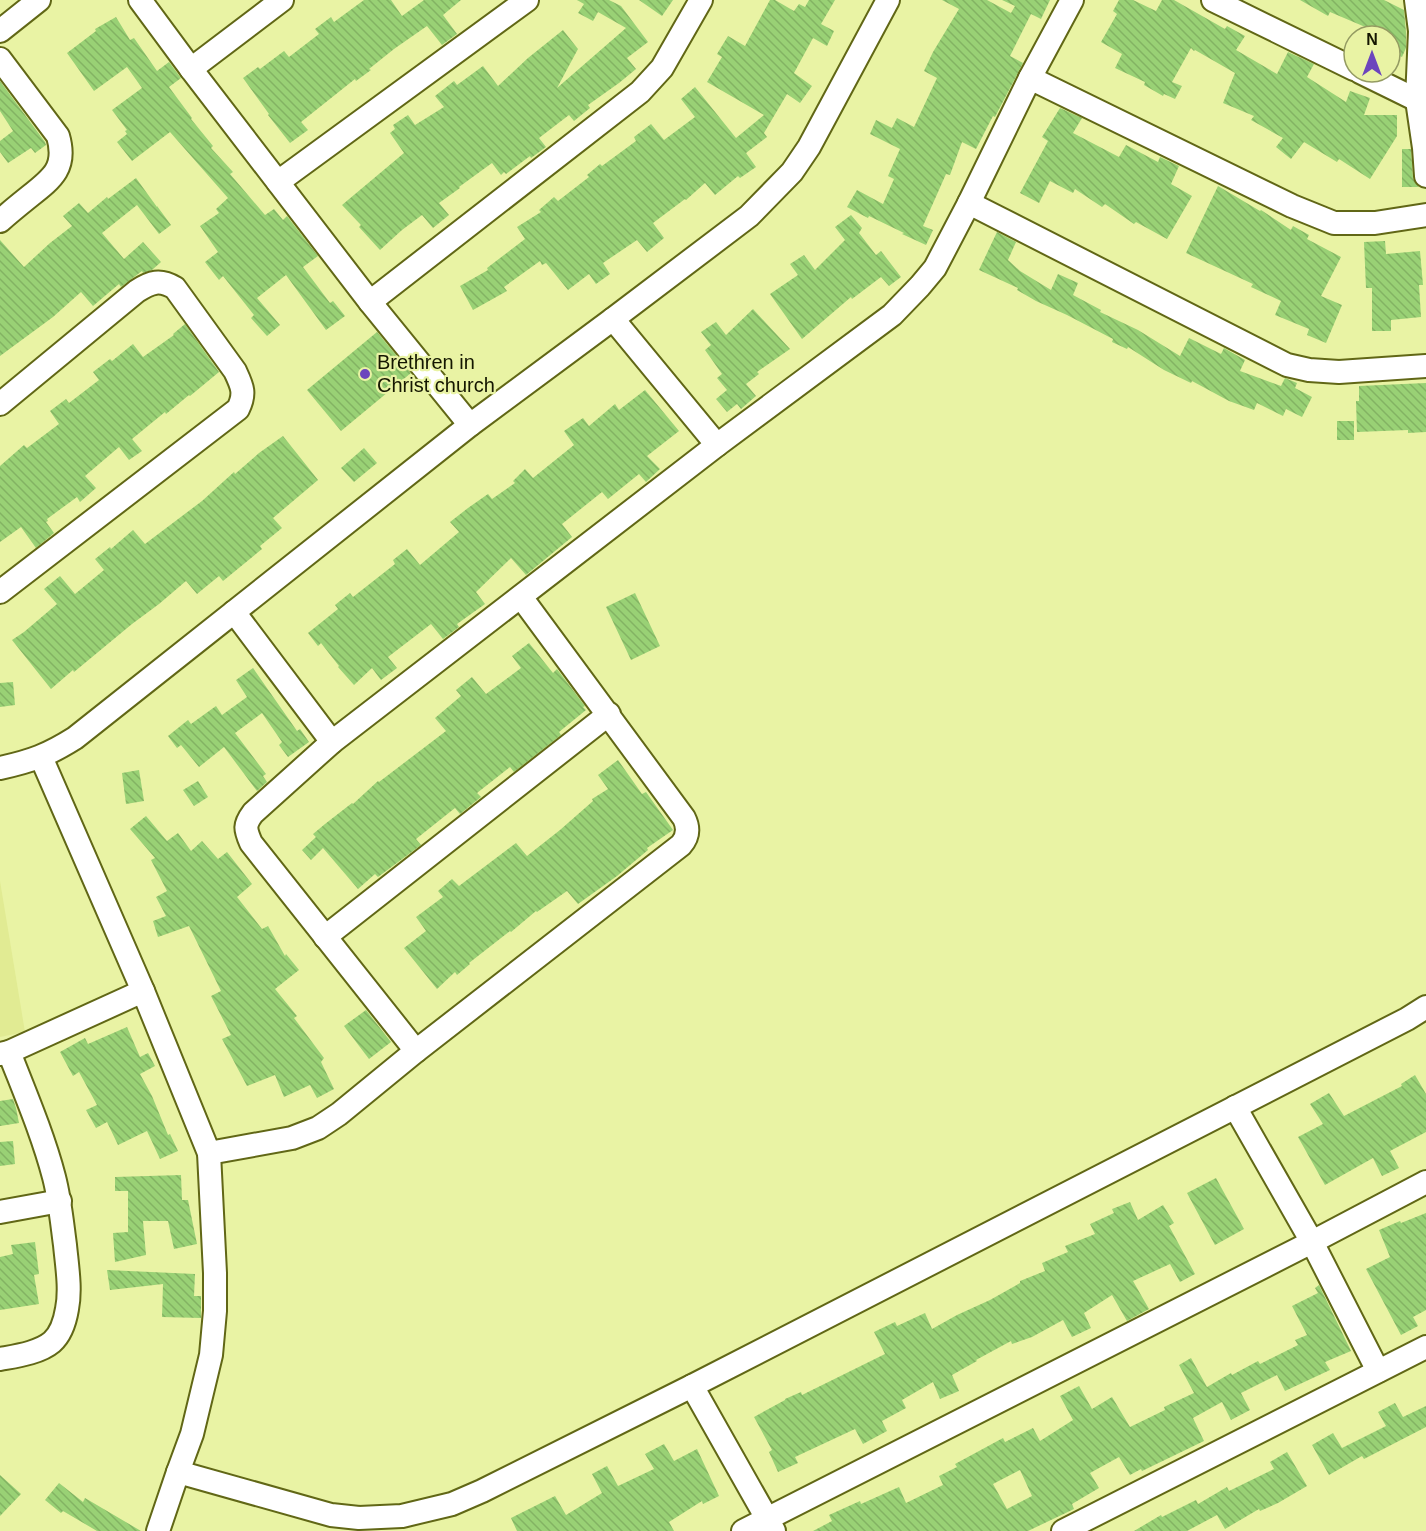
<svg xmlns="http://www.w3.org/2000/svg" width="1426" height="1531" viewBox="0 0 1426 1531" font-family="Helvetica,sans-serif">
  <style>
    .built { fill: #e1eb93 }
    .building { fill: url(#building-back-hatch); fill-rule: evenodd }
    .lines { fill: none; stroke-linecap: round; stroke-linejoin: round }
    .minor-casing { stroke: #616716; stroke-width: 26 }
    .minor { stroke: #fff; stroke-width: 22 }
    .poi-dot { fill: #6c45bd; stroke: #e9f3a4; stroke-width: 2 }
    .labels { text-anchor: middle; stroke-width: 4.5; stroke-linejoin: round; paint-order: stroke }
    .poi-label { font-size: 20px; fill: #141600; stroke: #e9f3a4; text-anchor: start }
  </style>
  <defs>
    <pattern id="building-back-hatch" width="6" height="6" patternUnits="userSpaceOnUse" patternTransform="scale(1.5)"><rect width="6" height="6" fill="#99d175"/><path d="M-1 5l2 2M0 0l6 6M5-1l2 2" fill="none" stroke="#83b363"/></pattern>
  </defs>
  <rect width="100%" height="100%" fill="#e9f3a4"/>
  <polygon class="built" points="0,881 25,1032 0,1037"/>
  <g class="building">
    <polygon points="364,0 391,0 402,16 424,0 461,0 443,15 457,34 442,45 427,26 394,49 369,69 371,70 356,81 355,79 301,122 308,130 290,143 268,115 269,114 243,78 258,67 260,69 284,51 289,57 319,34 315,29 331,17 334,22"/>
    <polygon points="577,0 609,0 621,6 648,42 627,58 636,69 619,83 588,105 590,108 574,121 569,115 539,138 546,147 531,158 530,156 506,174 504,172 501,175 492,163 459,187 460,188 439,203 449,215 433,228 422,215 402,230 380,250 359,227 361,225 342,205 404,153 390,133 395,129 393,125 408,115 415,125 444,107 435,96 454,81 457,85 483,66 498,86 528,58 563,30 578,49 557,88 626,28 598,12 593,21 578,13 584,4"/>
    <polygon points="639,0 673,0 662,16"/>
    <polygon points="770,0 775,0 794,11 799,4 805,7 809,0 835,0 821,24 834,31 827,46 813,38 794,73 812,86 800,103 787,94 764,133 767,137 746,153 756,167 740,178 738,176 715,195 705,183 686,200 685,199 653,223 664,238 647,252 637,240 603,263 610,274 596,284 589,274 568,290 546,263 542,265 540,261 504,287 507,291 473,310 460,286 488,270 487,268 525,239 517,227 541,212 539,210 554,197 558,201 589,177 587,175 600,164 602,166 636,141 634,137 651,124 664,140 695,117 681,99 695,87 736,138 764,115 707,82 722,57 717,54 728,36 745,46"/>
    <polygon points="942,0 987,0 1011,13 1015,6 1002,0 1050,0 1041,19 1031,14 1010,56 1023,63 995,117 993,116 976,149 962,142 950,175 946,174 923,226 933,230 926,245 902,234 904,233 869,216 868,218 847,207 857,190 883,204 894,179 888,176 900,149 870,134 876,120 892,128 897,118 914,127 937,78 924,71 933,52 959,9"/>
    <polygon points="1119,0 1133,0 1156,11 1162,0 1174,0 1225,29 1227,26 1245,36 1236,50 1277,74 1288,52 1314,64 1307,77 1346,102 1350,91 1370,98 1364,115 1397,115 1397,136 1370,179 1339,159 1337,162 1304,142 1291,159 1276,147 1283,138 1251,120 1254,116 1223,103 1235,73 1195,50 1194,51 1191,48 1172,82 1182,86 1175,99 1164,94 1163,96 1144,85 1145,82 1115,68 1122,54 1101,42 1117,14 1113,11"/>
    <polygon points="1300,0 1384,0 1404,10 1406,32 1406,48 1402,57 1390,52 1390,36 1375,36 1377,32 1330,12 1328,16"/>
    <polygon points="116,17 130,40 134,38 157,71 169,62 181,78 169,87 192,118 191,119 213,146 211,148 233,172 230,174 265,215 274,209 283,220 287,216 318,256 303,267 330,303 333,301 345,316 326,330 286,275 257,298 280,325 267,336 251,318 254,315 223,276 219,280 205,262 218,252 200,226 219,213 216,209 228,198 170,132 132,161 117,142 127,134 125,131 127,130 112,110 142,88 127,67 94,91 67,53 96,31 95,29"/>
    <polygon points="0,81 45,142 46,145 35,153 31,148 8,163 0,152 0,141 13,131 0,111"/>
    <polygon points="1060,108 1082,118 1073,133 1119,157 1126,145 1158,162 1160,157 1179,166 1171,184 1192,196 1167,239 1136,222 1134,224 1105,204 1102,207 1075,189 1073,193 1050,181 1039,203 1020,193 1048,141 1042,137"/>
    <polygon points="1402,149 1411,149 1413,178 1415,183 1419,187 1402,187"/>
    <polygon points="136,178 157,207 157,206 171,225 159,234 137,205 102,233 124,259 143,242 161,262 152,270 143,273 142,271 121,287 119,284 93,306 81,292 53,317 0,356 0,240 24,267 50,243 72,226 63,216 79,203 88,213 107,197 108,199"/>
    <polygon points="1218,186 1260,211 1261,210 1291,230 1293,226 1309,235 1307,239 1341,257 1321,296 1342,305 1326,343 1307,335 1309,329 1275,315 1281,301 1251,287 1253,284 1186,253"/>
    <polygon points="851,215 862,228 859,233 876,255 881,251 901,277 889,286 881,277 852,299 851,297 802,339 770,294 798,275 790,264 804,255 815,270 845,240 835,227"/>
    <polygon points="997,232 1016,242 1008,260 1020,271 1051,290 1058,274 1078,283 1073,295 1101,310 1100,312 1138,330 1180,356 1189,338 1221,354 1224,348 1245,360 1240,371 1281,386 1285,378 1297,383 1295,388 1312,397 1302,417 1286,409 1283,416 1257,403 1254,410 1229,401 1192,381 1191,383 1164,370 1128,347 1127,349 1112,342 1113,339 1067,315 1036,301 1017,290 1018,288 979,270"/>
    <polygon points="1385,241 1386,254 1420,251 1423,285 1419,285 1421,317 1391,320 1391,331 1372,331 1372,288 1366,288 1364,242"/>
    <polygon points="753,309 790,349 757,372 759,374 746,384 756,396 741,409 737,404 727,412 716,399 727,390 717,378 722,374 705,350 711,345 701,332 716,322 726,335"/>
    <polygon points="185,324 219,372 190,396 189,395 166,414 165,412 132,439 142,451 129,460 119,447 85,476 96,488 80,502 77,497 47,519 48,521 46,522 54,533 36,548 21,527 0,542 0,466 24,445 27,448 59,424 50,411 66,399 69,403 99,380 93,372 110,359 112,361 133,344 143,357 174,335 173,334"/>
    <polygon points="377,332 411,373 341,431 307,390"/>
    <polygon points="1426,383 1426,432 1408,433 1408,430 1357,432 1356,401 1359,401 1359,386"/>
    <polygon points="645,390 679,431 647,456 660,469 646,482 639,474 608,499 602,492 562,524 572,537 526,575 511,558 476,592 485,604 457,624 459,627 443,639 431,624 388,657 397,668 381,680 372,668 354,685 338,667 339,666 321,643 318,646 308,633 338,609 335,605 350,593 353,597 395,564 393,560 407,549 420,565 459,532 450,522 468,508 488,494 492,499 515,483 513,481 525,469 533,478 574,445 564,431 583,418 589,426 615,404 619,410"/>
    <rect x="1337" y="421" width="17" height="19"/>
    <polygon points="283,436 318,480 273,518 282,528 260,546 262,549 223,581 219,576 197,594 186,581 159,604 132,624 74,672 73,670 51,689 12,640 24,632 57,604 44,589 60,576 75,594 104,570 95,559 110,547 111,549 133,530 145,544 202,501 234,472 235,474 259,453"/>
    <polygon points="364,448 377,463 354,482 341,468"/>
    <polygon points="635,593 660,646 631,660 606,607"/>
    <polygon points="529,643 553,673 557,669 585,706 583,707 586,710 559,732 561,735 514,772 510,767 477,793 481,797 460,814 455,808 416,839 421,845 378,877 375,874 358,889 323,848 311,860 302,850 316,837 313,834 325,824 352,803 353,804 378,781 379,782 446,731 435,718 461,696 456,690 472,677 486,694 521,668 512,656"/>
    <polygon points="253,668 297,731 300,729 309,742 288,757 279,745 282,742 262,713 235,733 266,774 263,776 267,782 257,791 224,747 199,767 181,745 177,748 168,736 188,720 191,724 216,706 222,715 247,697 236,680"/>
    <polygon points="13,682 15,705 0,707 0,683"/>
    <polygon points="618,760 642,794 646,792 673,830 647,848 648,850 617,876 578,904 567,891 537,912 536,911 511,932 510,931 469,963 470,964 457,975 455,972 437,989 404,948 426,931 416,917 443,897 438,891 452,879 459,886 516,843 527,856 560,830 593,801 592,799 608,789 598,775"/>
    <polygon points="139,770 144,801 126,804 122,773"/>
    <polygon points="198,781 208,797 194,806 183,790"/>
    <polygon points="146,816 167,841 178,833 191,851 202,841 218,859 227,852 252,884 237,897 262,929 268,926 285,956 286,954 299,970 275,989 297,1016 294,1018 324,1058 321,1062 334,1089 317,1098 310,1085 284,1097 275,1075 247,1086 222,1039 231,1035 211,996 221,991 189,926 158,937 153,921 166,916 156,897 167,891 151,860 155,858 130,829"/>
    <polygon points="366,1010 391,1042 369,1059 344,1026"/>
    <polygon points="127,1027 140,1057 148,1053 155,1066 140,1074 152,1096 168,1135 170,1134 178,1151 160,1159 147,1131 118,1145 107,1122 96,1128 86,1110 97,1105 79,1072 73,1076 60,1052 85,1038 88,1044"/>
    <polygon points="1415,1075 1426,1094 1426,1132 1390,1151 1399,1168 1382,1176 1373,1158 1325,1185 1298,1137 1323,1124 1310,1104 1329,1093 1344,1116 1402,1086 1401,1084"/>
    <polygon points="13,1099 16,1108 19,1123 0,1126 0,1101"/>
    <polygon points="13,1141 15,1164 0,1166 0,1142"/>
    <polygon points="181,1175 182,1200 188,1200 197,1244 174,1249 168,1221 143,1221 146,1255 115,1262 113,1233 128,1232 128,1191 115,1191 115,1177"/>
    <polygon points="1216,1178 1244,1229 1215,1245 1187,1193"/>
    <polygon points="1130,1202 1138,1220 1163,1205 1174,1223 1169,1226 1195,1274 1180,1282 1170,1264 1133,1281 1149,1309 1127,1321 1112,1295 1084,1313 1091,1328 1072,1337 1063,1320 1032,1337 1012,1344 1011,1341 976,1360 977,1361 952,1375 959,1391 940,1399 933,1382 902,1400 906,1408 882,1421 887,1431 863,1444 855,1429 795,1457 798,1463 778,1472 769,1452 772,1450 754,1417 785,1400 785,1399 801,1392 802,1395 885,1354 874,1332 895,1322 897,1326 925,1313 932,1329 957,1315 990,1300 1020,1283 1020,1281 1045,1271 1042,1263 1068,1252 1065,1246 1095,1234 1090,1224 1114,1213 1112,1209"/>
    <polygon points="1426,1213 1426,1310 1413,1317 1418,1326 1401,1335 1366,1269 1390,1257 1379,1230 1400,1221 1401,1223"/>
    <polygon points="35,1242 39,1274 34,1275 39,1304 0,1310 0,1257 13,1254 11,1245"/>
    <polygon points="107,1270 195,1274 194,1296 201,1296 201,1318 162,1317 163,1284 110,1290"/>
    <path d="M 1319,1285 L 1351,1351 L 1325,1362 L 1330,1370 L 1285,1391 L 1277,1375 L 1241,1393 L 1250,1410 L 1231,1420 L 1222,1402 L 1193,1418 L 1204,1441 L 1142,1471 L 1141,1469 L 1130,1475 L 1119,1457 L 1090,1473 L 1099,1488 L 1072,1504 L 1074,1509 L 1028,1531 L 813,1531 L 832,1521 L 829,1515 L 860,1501 L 861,1504 L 899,1487 L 906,1503 L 943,1485 L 939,1476 L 957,1467 L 955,1464 L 1003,1438 L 1005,1442 L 1033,1428 L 1040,1441 L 1073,1420 L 1060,1396 L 1079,1386 L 1092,1409 L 1112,1397 L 1130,1427 L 1165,1410 L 1164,1407 L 1194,1393 L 1179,1365 L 1191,1358 L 1207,1387 L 1231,1373 L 1232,1375 L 1258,1361 L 1260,1364 L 1298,1345 L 1295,1340 L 1307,1335 L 1292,1306 L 1318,1293 L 1315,1288 ZM 1020,1470 L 1032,1496 L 1007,1509 L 993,1484 Z"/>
    <polygon points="1395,1403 1403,1417 1426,1406 1426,1427 1364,1459 1362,1456 1329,1475 1312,1445 1333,1433 1342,1448 1386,1426 1378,1412"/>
    <polygon points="664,1444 674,1461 697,1449 719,1496 703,1504 702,1501 669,1522 674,1531 517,1531 511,1518 555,1496 566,1515 602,1493 592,1474 607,1466 618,1486 654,1469 645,1454"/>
    <polygon points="1287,1452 1307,1486 1278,1503 1260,1511 1259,1509 1225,1529 1217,1515 1187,1531 1134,1531 1161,1515 1162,1517 1196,1500 1198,1504 1227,1487 1229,1491 1274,1469 1270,1462"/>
    <polygon points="0,1475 21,1494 0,1516"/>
    <polygon points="59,1483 83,1502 85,1498 141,1531 97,1531 63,1511 61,1513 45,1500"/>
  </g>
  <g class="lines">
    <g class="minor-casing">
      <g id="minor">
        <polyline points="140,0 191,69 370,302 470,425"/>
        <polyline points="1213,0 1354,69"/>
        <polyline points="1416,0 1420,31 1417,100 1424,148 1426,176"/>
        <polyline points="0,31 39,0"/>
        <path d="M 0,59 L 58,136 C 67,167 53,178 30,196 C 20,204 10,212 0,221"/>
        <polyline points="191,69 282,0"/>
        <polyline points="1360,72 1417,100"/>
        <polyline points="1030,78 1292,206 1334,223 1375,223 1426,215"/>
        <polyline points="278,182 527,0"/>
        <polyline points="969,203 1287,365 1309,370 1339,372 1426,366"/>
        <polyline points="370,302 640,92 662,68 701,0"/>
        <polyline points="613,319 717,445"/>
        <path d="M 0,404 L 137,291 C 151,282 160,279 175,288 L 235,371 C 242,386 246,393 238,409 L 0,592"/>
        <polyline points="234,612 332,742"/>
        <polyline points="41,757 143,991 209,1153 215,1273 215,1311 211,1355 192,1434 178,1472 158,1531"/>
        <path d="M 0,768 C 32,761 48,755 75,738 L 470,425 L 613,319 L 749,216 L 792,172 L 809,147 L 888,0"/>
        <polyline points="325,937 609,714"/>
        <path d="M 416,1051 L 251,843 C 245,829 244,825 253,813 L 332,742 L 717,445 L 892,315 L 920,286 L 935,268 L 969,203 L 1030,78 L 1072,0"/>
        <polyline points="0,1054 9,1052 143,991"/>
        <polyline points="1235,1107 1312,1242 1378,1371"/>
        <path d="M 209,1153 L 292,1138 L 318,1128 L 339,1114 L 416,1051 L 681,845 C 688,837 689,828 684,818 L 521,597"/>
        <polyline points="0,1212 60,1201"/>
        <path d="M 0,1359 C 16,1356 39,1353 52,1342 C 61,1334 65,1321 67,1309 C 71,1289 67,1266 65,1245 C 62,1223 60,1200 54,1177 C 43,1135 25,1093 9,1052"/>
        <polyline points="692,1386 774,1531"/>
        <polyline points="178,1472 331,1515 359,1518 402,1516 452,1504 482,1491 692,1386 1407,1019 1426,1007"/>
        <polyline points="743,1531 1312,1242 1426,1182"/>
        <polyline points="1063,1531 1426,1347"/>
      </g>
    </g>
    <use href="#minor" class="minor"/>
  </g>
  <circle class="poi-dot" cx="365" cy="374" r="6"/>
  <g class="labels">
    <g class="poi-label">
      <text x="377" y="369">Brethren in<tspan x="377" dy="23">Christ church</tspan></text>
    </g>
  </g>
  <g transform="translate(1372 54)"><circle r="28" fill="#e9f3a4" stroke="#949b62" stroke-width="1.5"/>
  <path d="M0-4.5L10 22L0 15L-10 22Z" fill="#6c45bd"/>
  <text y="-9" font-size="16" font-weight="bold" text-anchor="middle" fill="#141600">N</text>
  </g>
</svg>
